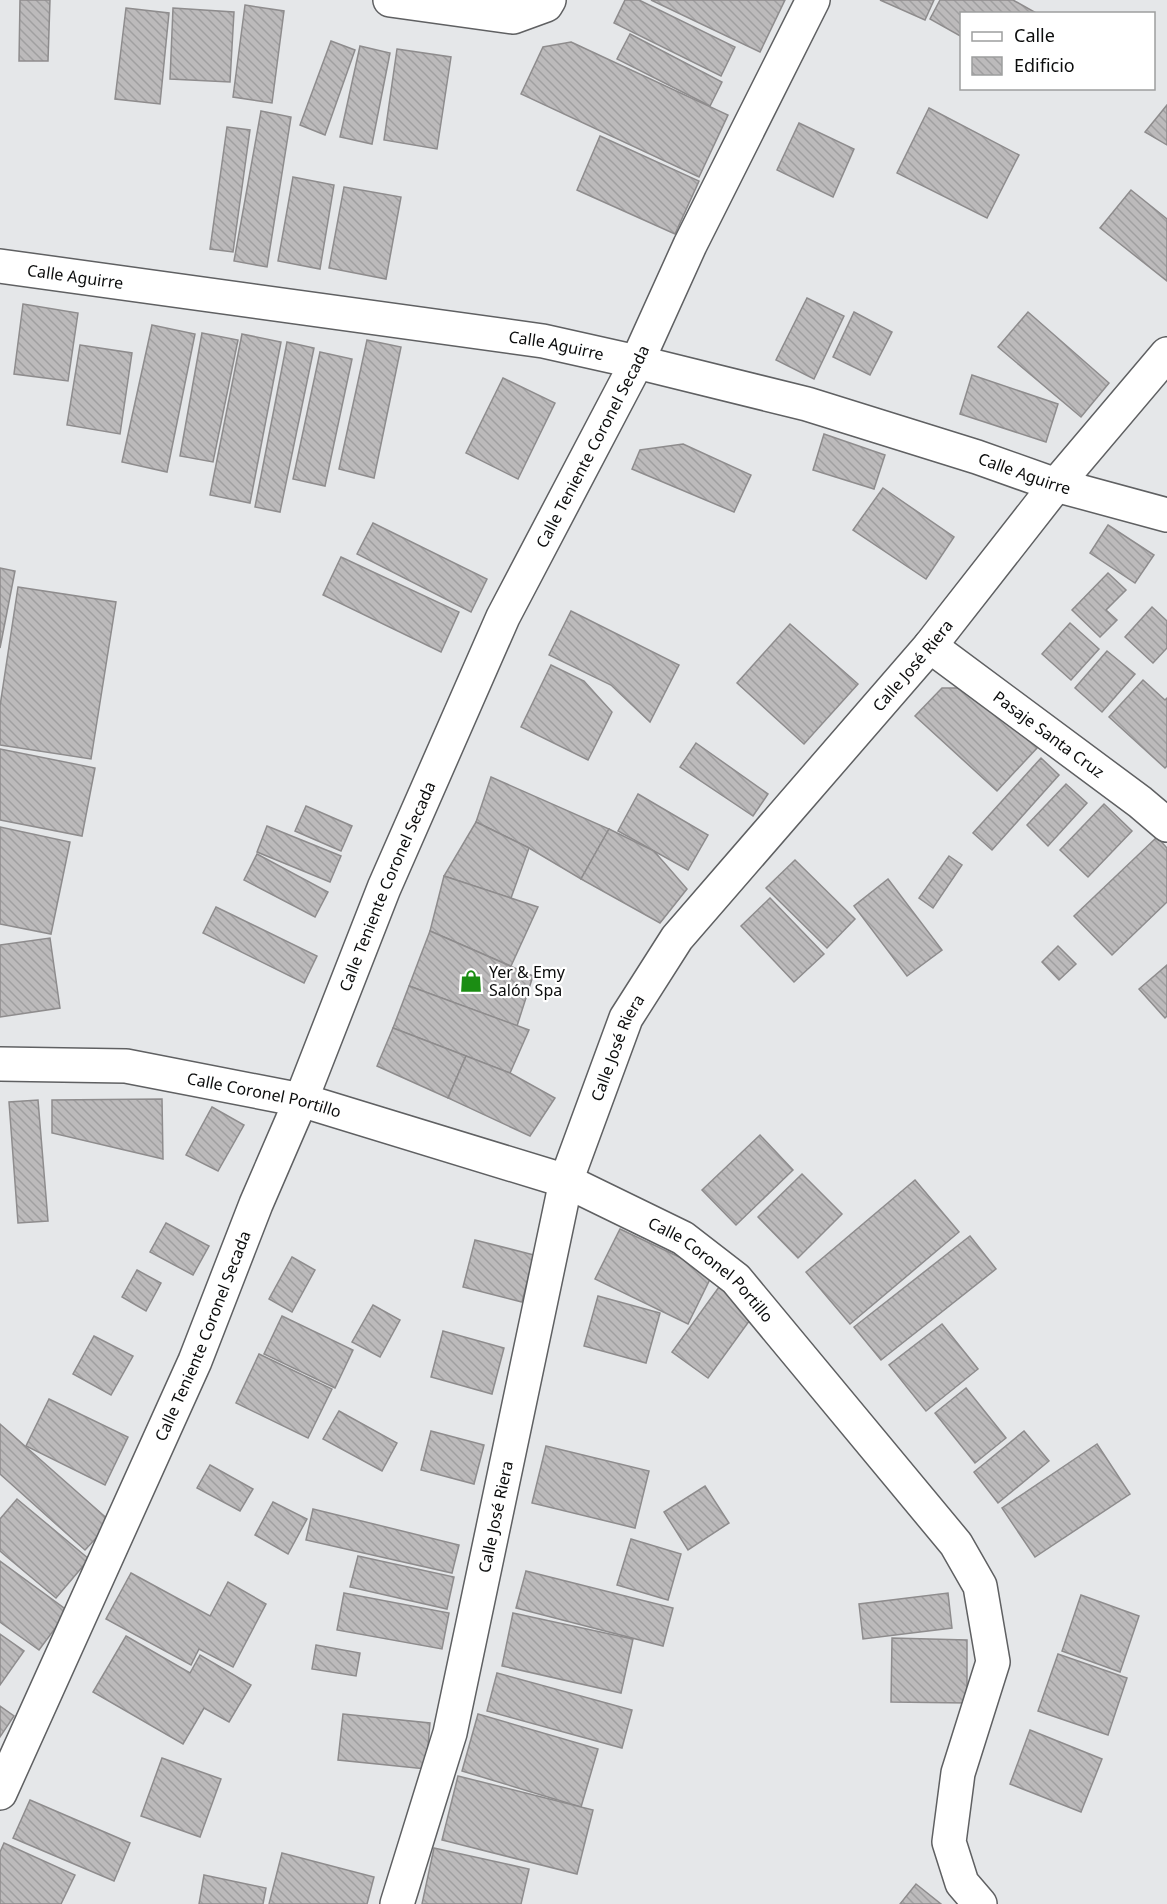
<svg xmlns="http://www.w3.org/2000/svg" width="1167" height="1904" viewBox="0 0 1167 1904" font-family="'Noto Sans',sans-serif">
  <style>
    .building { fill: url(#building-back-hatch); stroke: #8e8c8d; stroke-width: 1.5 }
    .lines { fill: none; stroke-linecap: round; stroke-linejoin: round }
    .minor-casing { stroke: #5f6062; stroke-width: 36 }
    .minor { stroke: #fff; stroke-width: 33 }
    .labels { text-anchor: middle; stroke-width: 4.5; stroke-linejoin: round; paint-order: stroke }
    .street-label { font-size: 16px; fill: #0b0c0c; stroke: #fff }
    .poi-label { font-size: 16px; fill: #0b0c0c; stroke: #fff; text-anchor: start }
  </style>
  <defs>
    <pattern id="building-back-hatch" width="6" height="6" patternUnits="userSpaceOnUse" patternTransform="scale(1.5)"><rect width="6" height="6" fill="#bcbabb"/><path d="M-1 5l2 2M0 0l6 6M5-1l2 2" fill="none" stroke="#a09fa0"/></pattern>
  </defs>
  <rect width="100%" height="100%" fill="#e5e7e9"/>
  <g class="building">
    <polygon points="20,0 50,0 48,61 19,61"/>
    <polygon points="625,0 639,0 735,47 721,76 614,23"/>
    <polygon points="651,0 785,0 760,52"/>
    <polygon points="880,0 934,0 925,20"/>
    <polygon points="940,0 1013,0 1038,14 962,14 962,37 930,19"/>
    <polygon points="245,5 284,11 272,103 233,97"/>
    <polygon points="126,8 169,13 160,104 115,99"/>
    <polygon points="173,8 234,12 230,82 170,79"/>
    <polygon points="630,34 722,82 710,106 617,59"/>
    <polygon points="331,41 355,50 325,135 300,125"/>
    <polygon points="571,42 728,115 699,177 521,94 543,47"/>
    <polygon points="360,46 390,53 372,144 340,137"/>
    <polygon points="397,49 451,57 437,149 384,140"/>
    <polygon points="1167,105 1167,145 1145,132"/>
    <polygon points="929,108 1019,155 987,218 897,173"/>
    <polygon points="261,111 291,117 267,267 234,261"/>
    <polygon points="799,123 854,149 833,197 777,170"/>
    <polygon points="227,127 250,130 233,252 210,249"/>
    <polygon points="600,136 699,181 675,234 577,190"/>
    <polygon points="293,177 334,185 320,269 278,261"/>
    <polygon points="344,187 401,197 386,279 329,268"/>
    <polygon points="1131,190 1167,219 1167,281 1100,228"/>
    <polygon points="807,298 844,316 814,379 776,360"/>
    <polygon points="23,304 78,313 68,381 14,374"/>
    <polygon points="854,312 892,332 870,375 833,357"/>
    <polygon points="1028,312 1109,383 1081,417 998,347"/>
    <polygon points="152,325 195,334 167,472 122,462"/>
    <polygon points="202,333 238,340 213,462 180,456"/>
    <polygon points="242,334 281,342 250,503 210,495"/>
    <polygon points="367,340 401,347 374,478 339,469"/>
    <polygon points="287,342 314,348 280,512 255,507"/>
    <polygon points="80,345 132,353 120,434 67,425"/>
    <polygon points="320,352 352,359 325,486 293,479"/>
    <polygon points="972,375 1058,404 1046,442 960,414"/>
    <polygon points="503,378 555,403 518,479 466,453"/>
    <polygon points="824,434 885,455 874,489 813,470"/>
    <polygon points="683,444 751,475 734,512 632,469 640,450"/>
    <polygon points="883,488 954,537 926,579 853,530"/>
    <polygon points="373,523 487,579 471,612 357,554"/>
    <polygon points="1108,525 1154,555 1135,583 1090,553"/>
    <polygon points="341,557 459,612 441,652 323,595"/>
    <polygon points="0,568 15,571 0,648"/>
    <polygon points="1108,573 1126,590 1106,610 1117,620 1100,637 1072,610"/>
    <polygon points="18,587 116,602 91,759 0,745 0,706"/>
    <polygon points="1152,607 1167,621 1167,648 1153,663 1125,637"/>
    <polygon points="571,611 679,665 650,722 611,685 549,655"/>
    <polygon points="1070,623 1099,649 1071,680 1042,654"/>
    <polygon points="790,624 858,684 804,744 737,683"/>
    <polygon points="1107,651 1135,674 1102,712 1075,688"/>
    <polygon points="551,665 584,681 612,712 588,760 521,727"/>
    <polygon points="1143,680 1165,700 1167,698 1167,766 1165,768 1109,717"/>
    <polygon points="942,688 973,688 1038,747 997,791 915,716"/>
    <polygon points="696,743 768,794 753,816 680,767"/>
    <polygon points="0,749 95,768 82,836 0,820"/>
    <polygon points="1041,758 1059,775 992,850 973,833"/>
    <polygon points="491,777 609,829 581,879 529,848 476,822"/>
    <polygon points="1066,784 1087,803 1048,846 1027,825"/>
    <polygon points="638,794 708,835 688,870 618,831"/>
    <polygon points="1104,804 1132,831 1088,877 1060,850"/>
    <polygon points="306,806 352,826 341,851 295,831"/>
    <polygon points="476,822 529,848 511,898 444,876"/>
    <polygon points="267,826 341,856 330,882 257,852"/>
    <polygon points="0,827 70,842 51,934 0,924"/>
    <polygon points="609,829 654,851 687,889 660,923 581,879"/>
    <polygon points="1157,837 1167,848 1167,902 1112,955 1074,916"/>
    <polygon points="257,854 328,892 315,917 244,880"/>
    <polygon points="949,856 962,865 933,908 919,898"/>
    <polygon points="795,860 855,919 827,948 766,888"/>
    <polygon points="444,876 538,907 511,966 430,931"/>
    <polygon points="888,879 942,950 907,976 854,906"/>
    <polygon points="770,898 824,954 794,982 741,926"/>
    <polygon points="216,907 317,956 304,983 203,933"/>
    <polygon points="430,931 533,976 517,1026 409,986"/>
    <polygon points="50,938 60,1008 0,1017 0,945"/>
    <polygon points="1058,946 1076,964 1059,980 1042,962"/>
    <polygon points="1167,965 1167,1016 1165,1018 1139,989"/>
    <polygon points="409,986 529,1030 510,1073 393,1028"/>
    <polygon points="393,1028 466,1056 448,1098 377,1066"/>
    <polygon points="466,1056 510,1073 555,1098 530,1136 448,1098"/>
    <polygon points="162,1099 163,1159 52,1133 52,1100"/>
    <polygon points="38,1100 48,1221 18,1223 9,1102"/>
    <polygon points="212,1107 244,1125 218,1171 186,1155"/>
    <polygon points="760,1135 793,1170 736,1225 702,1190"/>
    <polygon points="802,1174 842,1214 798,1258 758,1217"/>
    <polygon points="915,1180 959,1232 850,1324 806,1272"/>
    <polygon points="166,1223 209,1246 193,1275 150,1252"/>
    <polygon points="620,1229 713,1273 688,1324 595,1279"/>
    <polygon points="970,1236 996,1269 881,1360 854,1327"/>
    <polygon points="475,1240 534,1255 522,1302 463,1287"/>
    <polygon points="292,1257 315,1270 292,1312 269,1299"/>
    <polygon points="137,1270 161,1283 146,1311 122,1297"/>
    <polygon points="719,1287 755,1313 708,1378 672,1352"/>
    <polygon points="598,1296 660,1313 646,1363 584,1346"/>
    <polygon points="373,1305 400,1320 380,1357 352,1342"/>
    <polygon points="282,1316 353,1350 335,1388 264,1354"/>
    <polygon points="942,1324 978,1369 926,1411 889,1365"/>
    <polygon points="443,1331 504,1348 492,1394 431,1377"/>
    <polygon points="94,1336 133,1356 111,1395 73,1374"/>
    <polygon points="259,1354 332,1389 308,1438 236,1403"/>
    <polygon points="966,1388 1006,1438 975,1463 935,1413"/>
    <polygon points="49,1399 128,1437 105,1485 26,1446"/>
    <polygon points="339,1411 397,1443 382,1471 323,1439"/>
    <polygon points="0,1424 111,1522 85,1550 0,1474"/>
    <polygon points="431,1431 484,1445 474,1484 421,1470"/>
    <polygon points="1024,1431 1049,1461 998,1503 974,1472"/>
    <polygon points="1097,1444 1130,1494 1035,1557 1002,1508"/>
    <polygon points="546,1446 649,1471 635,1528 532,1503"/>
    <polygon points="210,1465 253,1489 240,1511 197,1488"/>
    <polygon points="705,1486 729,1523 688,1550 664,1512"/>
    <polygon points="17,1499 89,1559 56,1598 0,1551 0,1519"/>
    <polygon points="273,1502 307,1519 288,1554 255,1535"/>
    <polygon points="313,1509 459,1545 452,1573 306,1540"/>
    <polygon points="631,1539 681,1554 668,1600 617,1585"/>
    <polygon points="358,1556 454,1577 447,1609 350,1587"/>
    <polygon points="0,1561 68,1611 39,1650 0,1622"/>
    <polygon points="526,1571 673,1608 663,1646 516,1608"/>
    <polygon points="131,1573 210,1616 228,1582 266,1604 233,1667 199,1649 191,1665 106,1619"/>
    <polygon points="344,1593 449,1613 442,1649 337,1630"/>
    <polygon points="948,1593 952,1628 863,1639 859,1604"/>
    <polygon points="1081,1595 1139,1616 1120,1672 1062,1651"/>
    <polygon points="513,1613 633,1639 621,1693 502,1666"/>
    <polygon points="0,1634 24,1651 0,1685"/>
    <polygon points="126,1636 190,1673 200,1655 251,1685 229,1722 204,1708 183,1744 93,1692"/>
    <polygon points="892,1638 967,1640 967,1703 891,1702"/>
    <polygon points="316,1645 360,1653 356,1676 312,1669"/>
    <polygon points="1058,1654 1127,1678 1108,1735 1038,1711"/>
    <polygon points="497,1673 632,1710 622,1748 487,1711"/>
    <polygon points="0,1706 14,1716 0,1737"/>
    <polygon points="343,1714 430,1723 426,1769 338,1760"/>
    <polygon points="478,1714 598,1749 581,1807 462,1771"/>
    <polygon points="1030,1730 1102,1759 1081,1812 1010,1784"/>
    <polygon points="162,1758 221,1779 200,1837 141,1816"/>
    <polygon points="458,1776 593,1810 577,1874 442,1840"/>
    <polygon points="30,1800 130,1843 114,1881 13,1838"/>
    <polygon points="4,1843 75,1875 61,1904 0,1904 0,1852"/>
    <polygon points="434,1848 529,1869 521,1904 422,1904"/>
    <polygon points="282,1853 374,1877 367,1904 269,1904"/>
    <polygon points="204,1875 266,1888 263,1904 199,1904"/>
    <polygon points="916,1884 941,1904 900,1904"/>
  </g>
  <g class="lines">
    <g class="minor-casing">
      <g id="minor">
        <polyline points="390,0 513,17 546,5 549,0"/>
        <path id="s1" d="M 0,266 L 543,341 L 637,362 L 807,404 L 977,457 L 1056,485 L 1167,515"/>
        <path id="s2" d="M 930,646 L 1140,802 L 1167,825"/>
        <path id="s3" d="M 0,1064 L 126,1066 L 301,1100 L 566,1181 L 683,1238 L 736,1279 L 956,1544 L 980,1586 L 993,1662 L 958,1773 L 949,1842 L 962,1883 L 980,1904"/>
        <path id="s4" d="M 0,1793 L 195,1361 L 256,1204 L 301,1100 L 384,888 L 503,617 L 637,362 L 690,245 L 813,0"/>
        <path id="s5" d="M 397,1904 L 450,1733 L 566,1181 L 626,1018 L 677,938 L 930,646 L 1056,485 L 1167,354"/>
      </g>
    </g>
    <use href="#minor" class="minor"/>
  </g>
  <defs>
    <g id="shop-bare" transform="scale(1.8)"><path d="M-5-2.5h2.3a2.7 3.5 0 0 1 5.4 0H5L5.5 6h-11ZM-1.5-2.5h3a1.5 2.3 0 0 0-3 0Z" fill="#1b8d13" stroke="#fff" stroke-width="2.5" paint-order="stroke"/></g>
  </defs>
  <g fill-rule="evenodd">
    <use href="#shop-bare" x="471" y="981"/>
  </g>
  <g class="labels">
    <g class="street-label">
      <text dy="6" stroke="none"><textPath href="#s1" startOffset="76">Calle Aguirre</textPath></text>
      <text dy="6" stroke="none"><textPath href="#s1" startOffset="562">Calle Aguirre</textPath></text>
      <text dy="6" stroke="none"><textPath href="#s4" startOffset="1472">Calle Teniente Coronel Secada</textPath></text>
      <text dy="6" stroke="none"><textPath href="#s1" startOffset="1048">Calle Aguirre</textPath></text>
      <text dy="6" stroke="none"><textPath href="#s5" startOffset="1372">Calle José Riera</textPath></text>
      <text dy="6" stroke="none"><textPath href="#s2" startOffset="148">Pasaje Santa Cruz</textPath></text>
      <text dy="6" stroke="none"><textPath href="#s4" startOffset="986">Calle Teniente Coronel Secada</textPath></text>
      <text dy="6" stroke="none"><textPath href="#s5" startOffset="886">Calle José Riera</textPath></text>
      <text dy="6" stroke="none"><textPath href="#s3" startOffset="267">Calle Coronel Portillo</textPath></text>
      <text dy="6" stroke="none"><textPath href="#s3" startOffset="753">Calle Coronel Portillo</textPath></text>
      <text dy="6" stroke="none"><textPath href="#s4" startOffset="500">Calle Teniente Coronel Secada</textPath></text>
      <text dy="6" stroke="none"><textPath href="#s5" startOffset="400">Calle José Riera</textPath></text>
    </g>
    <g class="poi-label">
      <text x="489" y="978">Yer &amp; Emy<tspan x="489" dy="18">Salón Spa</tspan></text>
    </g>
  </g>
  <rect x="960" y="12" width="195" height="78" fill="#ffffff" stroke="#9d9e9e" stroke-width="1.5"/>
  <rect x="972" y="32" width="30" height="9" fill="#ffffff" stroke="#9d9e9e" stroke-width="1.5"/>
  <text x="1014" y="42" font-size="18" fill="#0b0c0c">Calle</text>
  <rect x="972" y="57" width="30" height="18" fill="url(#building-back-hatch)" stroke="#9d9e9e" stroke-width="1.5"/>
  <text x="1014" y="72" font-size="18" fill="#0b0c0c">Edificio</text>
</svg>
